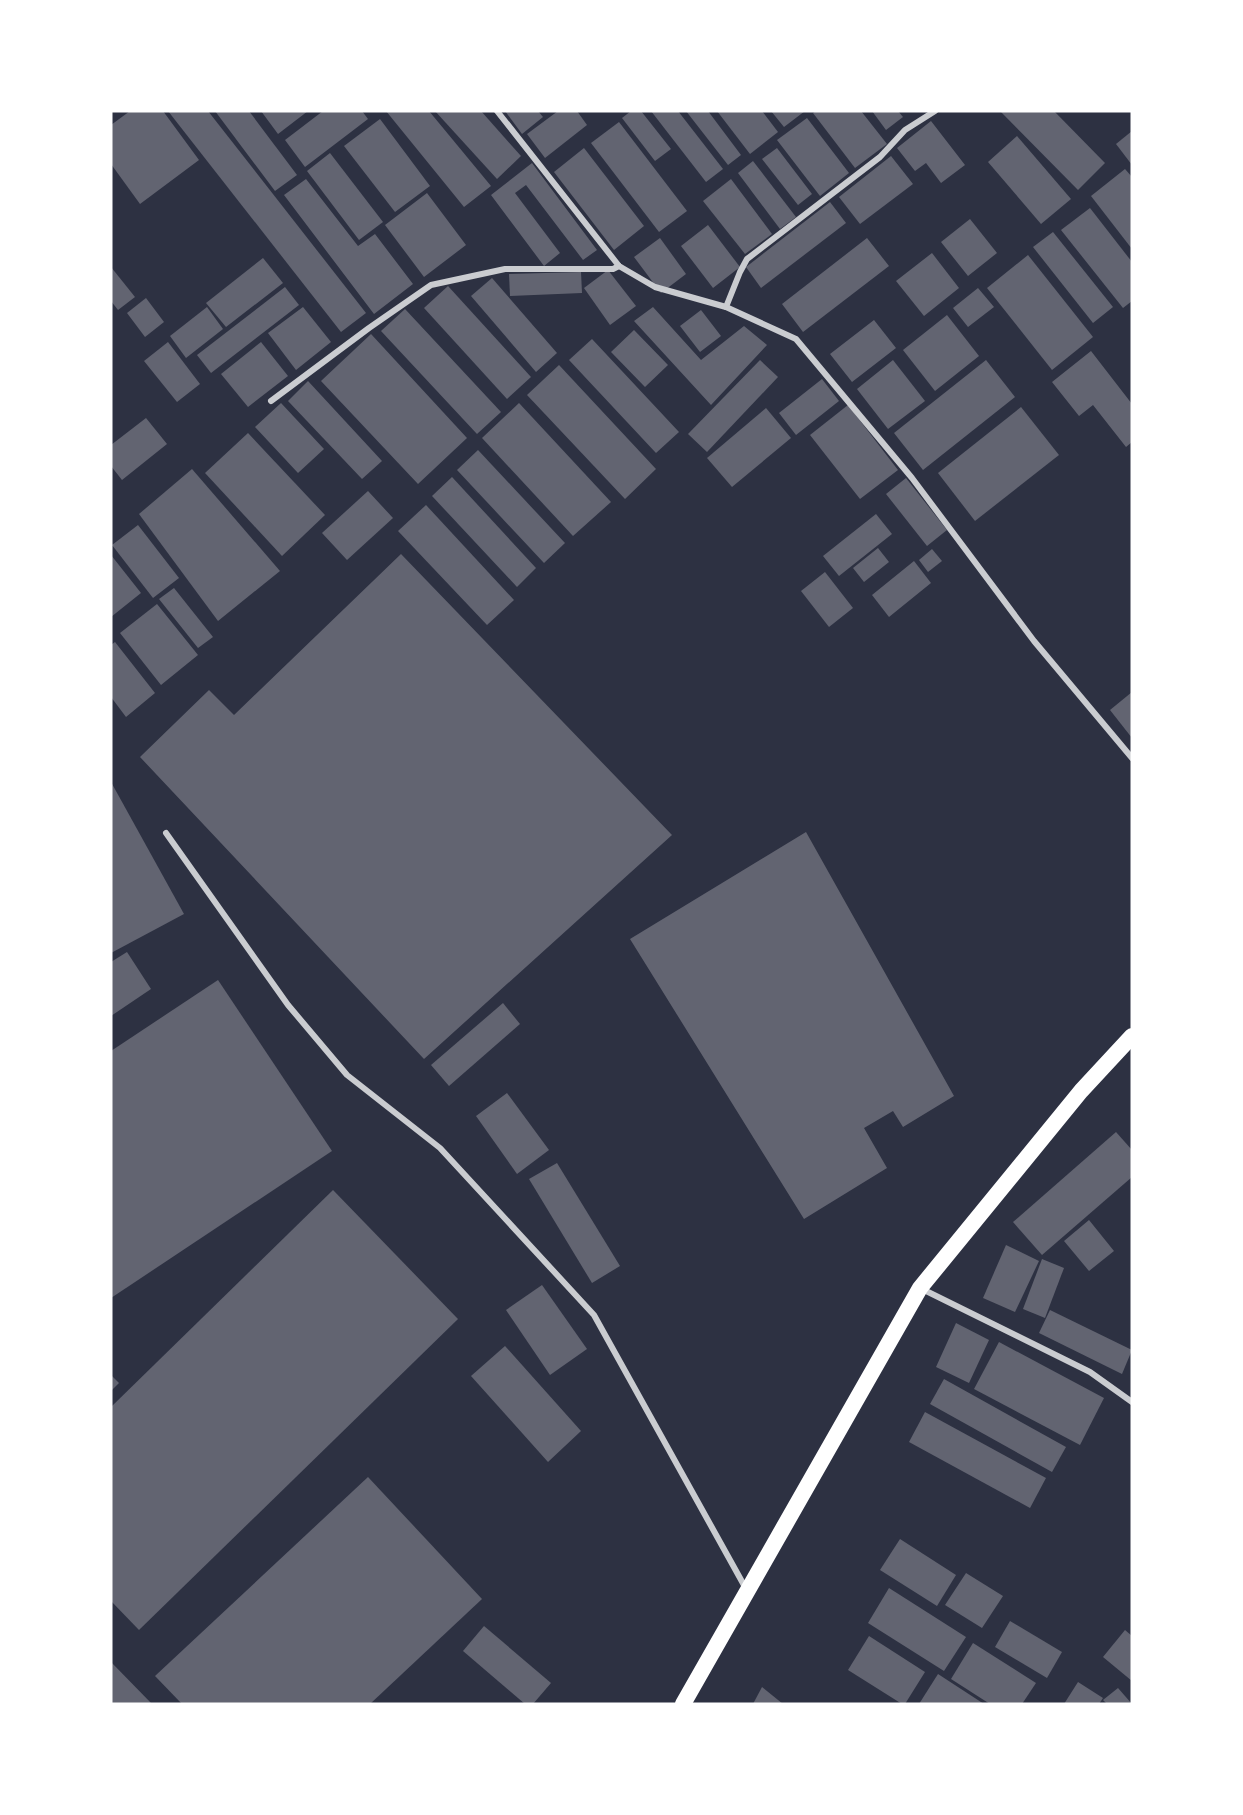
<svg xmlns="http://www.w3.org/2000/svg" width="1243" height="1815" viewBox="0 0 1243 1815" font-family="'Exo 2',sans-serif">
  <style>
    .building { fill: #626471 }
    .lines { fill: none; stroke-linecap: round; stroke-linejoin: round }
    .minor { stroke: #caccd0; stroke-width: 6 }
    .trunk { stroke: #fff; stroke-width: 16 }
  </style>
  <rect width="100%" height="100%" fill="#2d3142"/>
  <g class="building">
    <polygon points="130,111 163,111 199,160 140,204 111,164 111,125"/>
    <polygon points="168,111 208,111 366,313 341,332"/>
    <polygon points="215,111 249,111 297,175 275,191"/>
    <polygon points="261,111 308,111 278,134"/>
    <polygon points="323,111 362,111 368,119 305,167 285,140"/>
    <polygon points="386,111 429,111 491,186 464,207"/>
    <polygon points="435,111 481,111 521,156 497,179"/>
    <polygon points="505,111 538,111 543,117 522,134"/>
    <polygon points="558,111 577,111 587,125 545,158 527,134"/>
    <polygon points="631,111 641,111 671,149 655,161 622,118"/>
    <polygon points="651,111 678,111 723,169 706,182"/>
    <polygon points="686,111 708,111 741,155 728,165"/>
    <polygon points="717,111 762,111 778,132 750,154"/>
    <polygon points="771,111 805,111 784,127"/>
    <polygon points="816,111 861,111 887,144 855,168 813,113"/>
    <polygon points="872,111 898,111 903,117 886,130"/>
    <polygon points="1000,111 1054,111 1105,163 1078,190"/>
    <polygon points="807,118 849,173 820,196 777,140"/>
    <polygon points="380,119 430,186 395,212 344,146"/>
    <polygon points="931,121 965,165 941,183 926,163 915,171 897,148"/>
    <polygon points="619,122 687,211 659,232 591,143"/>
    <polygon points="1132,131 1132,165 1116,144"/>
    <polygon points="1017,136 1071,199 1041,224 988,162"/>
    <polygon points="584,148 644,226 614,250 554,172"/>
    <polygon points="777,148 812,194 798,205 762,159"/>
    <polygon points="330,153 383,222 359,240 307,171"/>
    <polygon points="891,156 913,184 860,224 839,197"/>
    <polygon points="753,161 796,217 780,229 738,173"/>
    <polygon points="532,163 597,250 583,260 526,185 515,193 560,253 544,266 491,195"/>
    <polygon points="1125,169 1132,177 1132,249 1091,196"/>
    <polygon points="306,179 358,246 375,234 413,284 374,314 284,195"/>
    <polygon points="731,179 772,234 745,254 703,201"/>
    <polygon points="427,193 466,245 424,277 385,225"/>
    <polygon points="830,202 846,223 761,288 746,267"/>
    <polygon points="1090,208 1132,262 1132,301 1123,308 1061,230"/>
    <polygon points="970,219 997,253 968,276 941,242"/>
    <polygon points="708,225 740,267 713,288 681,246"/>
    <polygon points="1053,232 1113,307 1093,323 1033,247"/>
    <polygon points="660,238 686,274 661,293 634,257"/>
    <polygon points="867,238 889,266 803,332 782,304"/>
    <polygon points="932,253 959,288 924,316 896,281"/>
    <polygon points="1028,255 1093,337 1052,370 987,288"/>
    <polygon points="263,258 283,283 226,327 206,303"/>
    <polygon points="111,267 135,297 118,310 111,301"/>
    <polygon points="608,270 636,306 610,325 584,288"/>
    <polygon points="581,272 582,293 510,296 509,274"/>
    <polygon points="492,278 557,353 536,372 471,296"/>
    <polygon points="448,286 531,377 507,399 424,308"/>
    <polygon points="285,287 299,305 211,373 197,355"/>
    <polygon points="978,288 994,307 968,327 953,308"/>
    <polygon points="146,298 164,322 145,337 127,313"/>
    <polygon points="207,307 223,329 186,358 170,336"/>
    <polygon points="303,307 331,342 296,370 268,333"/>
    <polygon points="653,307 701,360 744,326 767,345 711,405 634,321"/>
    <polygon points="405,309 501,412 477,434 381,331"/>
    <polygon points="701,310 721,336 700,352 680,326"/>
    <polygon points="947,315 979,356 935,391 903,350"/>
    <polygon points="874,320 896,348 852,382 830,354"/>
    <polygon points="634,330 668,365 645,387 611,352"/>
    <polygon points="371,334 467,438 418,484 321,381"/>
    <polygon points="592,339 679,432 656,453 569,360"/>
    <polygon points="168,342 200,384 177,402 144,361"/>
    <polygon points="261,342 288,376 248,407 221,374"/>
    <polygon points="1091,351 1132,404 1132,442 1126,447 1093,405 1079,416 1052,382"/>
    <polygon points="760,360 778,377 707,452 688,434"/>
    <polygon points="893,360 925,401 888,429 857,389"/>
    <polygon points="986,360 1015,397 923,470 894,433"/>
    <polygon points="559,365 656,469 625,499 527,395"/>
    <polygon points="822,379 839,401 796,435 779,413"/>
    <polygon points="308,381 382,461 362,479 288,401"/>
    <polygon points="281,403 324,449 298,473 255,427"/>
    <polygon points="519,403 611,502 573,536 482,438"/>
    <polygon points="848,405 898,470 860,499 810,435"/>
    <polygon points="1021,407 1059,455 975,521 938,473"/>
    <polygon points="766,408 791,438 732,487 707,458"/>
    <polygon points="146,418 167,444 122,480 111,466 111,445"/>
    <polygon points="248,433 325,515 282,556 205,473"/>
    <polygon points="478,450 565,543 544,563 457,470"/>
    <polygon points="192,469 280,571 218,621 139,514"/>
    <polygon points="452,477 536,568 517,587 432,496"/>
    <polygon points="906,478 947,530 927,546 886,494"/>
    <polygon points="368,491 393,518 347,560 322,533"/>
    <polygon points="426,505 514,600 487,625 398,531"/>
    <polygon points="876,514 892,534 839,576 823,556"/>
    <polygon points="138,525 179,578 153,598 112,545"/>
    <polygon points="878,548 889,562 864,582 853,568"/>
    <polygon points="932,549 942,561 928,572 919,560"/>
    <polygon points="401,554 672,835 424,1059 140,757 209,690 234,715"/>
    <polygon points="111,555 141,593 111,617"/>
    <polygon points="914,561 931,583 889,617 872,595"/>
    <polygon points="825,572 853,608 829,627 801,591"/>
    <polygon points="174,588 213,637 198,648 159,599"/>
    <polygon points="157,604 198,655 161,685 120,633"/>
    <polygon points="115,642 155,693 126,717 111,697 111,645"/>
    <polygon points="1132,692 1132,738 1110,710"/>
    <polygon points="111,782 184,914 111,953"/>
    <polygon points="806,832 954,1096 903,1127 893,1111 864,1128 887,1168 804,1219 630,939"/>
    <polygon points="127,952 151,989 111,1016 111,962"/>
    <polygon points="218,980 332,1151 111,1298 111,1051"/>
    <polygon points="503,1003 520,1024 449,1086 431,1065"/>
    <polygon points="507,1093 549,1150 517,1174 476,1116"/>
    <polygon points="1116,1132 1132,1150 1132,1177 1042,1255 1013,1222"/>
    <polygon points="557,1163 620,1266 592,1283 529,1179"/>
    <polygon points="333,1190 458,1319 139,1630 111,1601 111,1407"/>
    <polygon points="1089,1220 1114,1251 1089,1271 1064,1241"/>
    <polygon points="1006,1245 1039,1261 1015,1312 983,1298"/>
    <polygon points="1042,1259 1064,1268 1045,1318 1023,1309"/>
    <polygon points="542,1285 587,1349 550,1375 506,1310"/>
    <polygon points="1050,1310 1132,1350 1122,1374 1039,1333"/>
    <polygon points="956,1323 989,1340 969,1383 936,1367"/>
    <polygon points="999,1342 1104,1398 1080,1445 974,1389"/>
    <polygon points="505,1346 581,1431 548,1462 471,1376"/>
    <polygon points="111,1375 119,1383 111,1391"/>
    <polygon points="944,1379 1066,1447 1052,1472 930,1404"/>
    <polygon points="925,1412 1046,1478 1030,1508 909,1442"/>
    <polygon points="368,1477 482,1599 370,1704 182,1704 155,1676"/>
    <polygon points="900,1539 956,1575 937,1606 880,1570"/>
    <polygon points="966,1573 1003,1596 982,1628 945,1605"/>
    <polygon points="889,1588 966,1637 944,1671 868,1623"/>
    <polygon points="1010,1621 1062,1652 1047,1678 995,1647"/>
    <polygon points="484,1626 551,1683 533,1704 525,1704 463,1651"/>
    <polygon points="1125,1630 1132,1636 1132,1681 1103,1657"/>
    <polygon points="869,1636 925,1672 905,1704 902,1704 848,1670"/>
    <polygon points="973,1643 1036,1683 1022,1704 990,1704 951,1679"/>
    <polygon points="111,1662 152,1704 111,1704"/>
    <polygon points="938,1674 984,1704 919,1704"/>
    <polygon points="1078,1682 1103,1698 1099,1704 1064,1704"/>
    <polygon points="762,1687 783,1704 753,1704"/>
    <polygon points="1118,1688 1132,1704 1107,1704 1103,1700"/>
  </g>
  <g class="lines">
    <g class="minor">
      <polyline points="497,111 619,266 655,287 726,307 796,339 912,478 1034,641 1132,758"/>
      <polyline points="726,307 740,272 747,259 880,157 905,130 935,111"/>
      <polyline points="271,401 369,328 431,285 505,269 613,269 619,266"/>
      <polyline points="166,833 288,1005 347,1075 440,1148 594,1315 745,1587"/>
      <polyline points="920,1288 1090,1372 1132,1402"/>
    </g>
    <polyline class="trunk" points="683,1704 920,1288 1081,1091 1132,1036"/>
  </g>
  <rect width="1243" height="1815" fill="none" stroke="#ffffff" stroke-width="225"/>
</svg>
